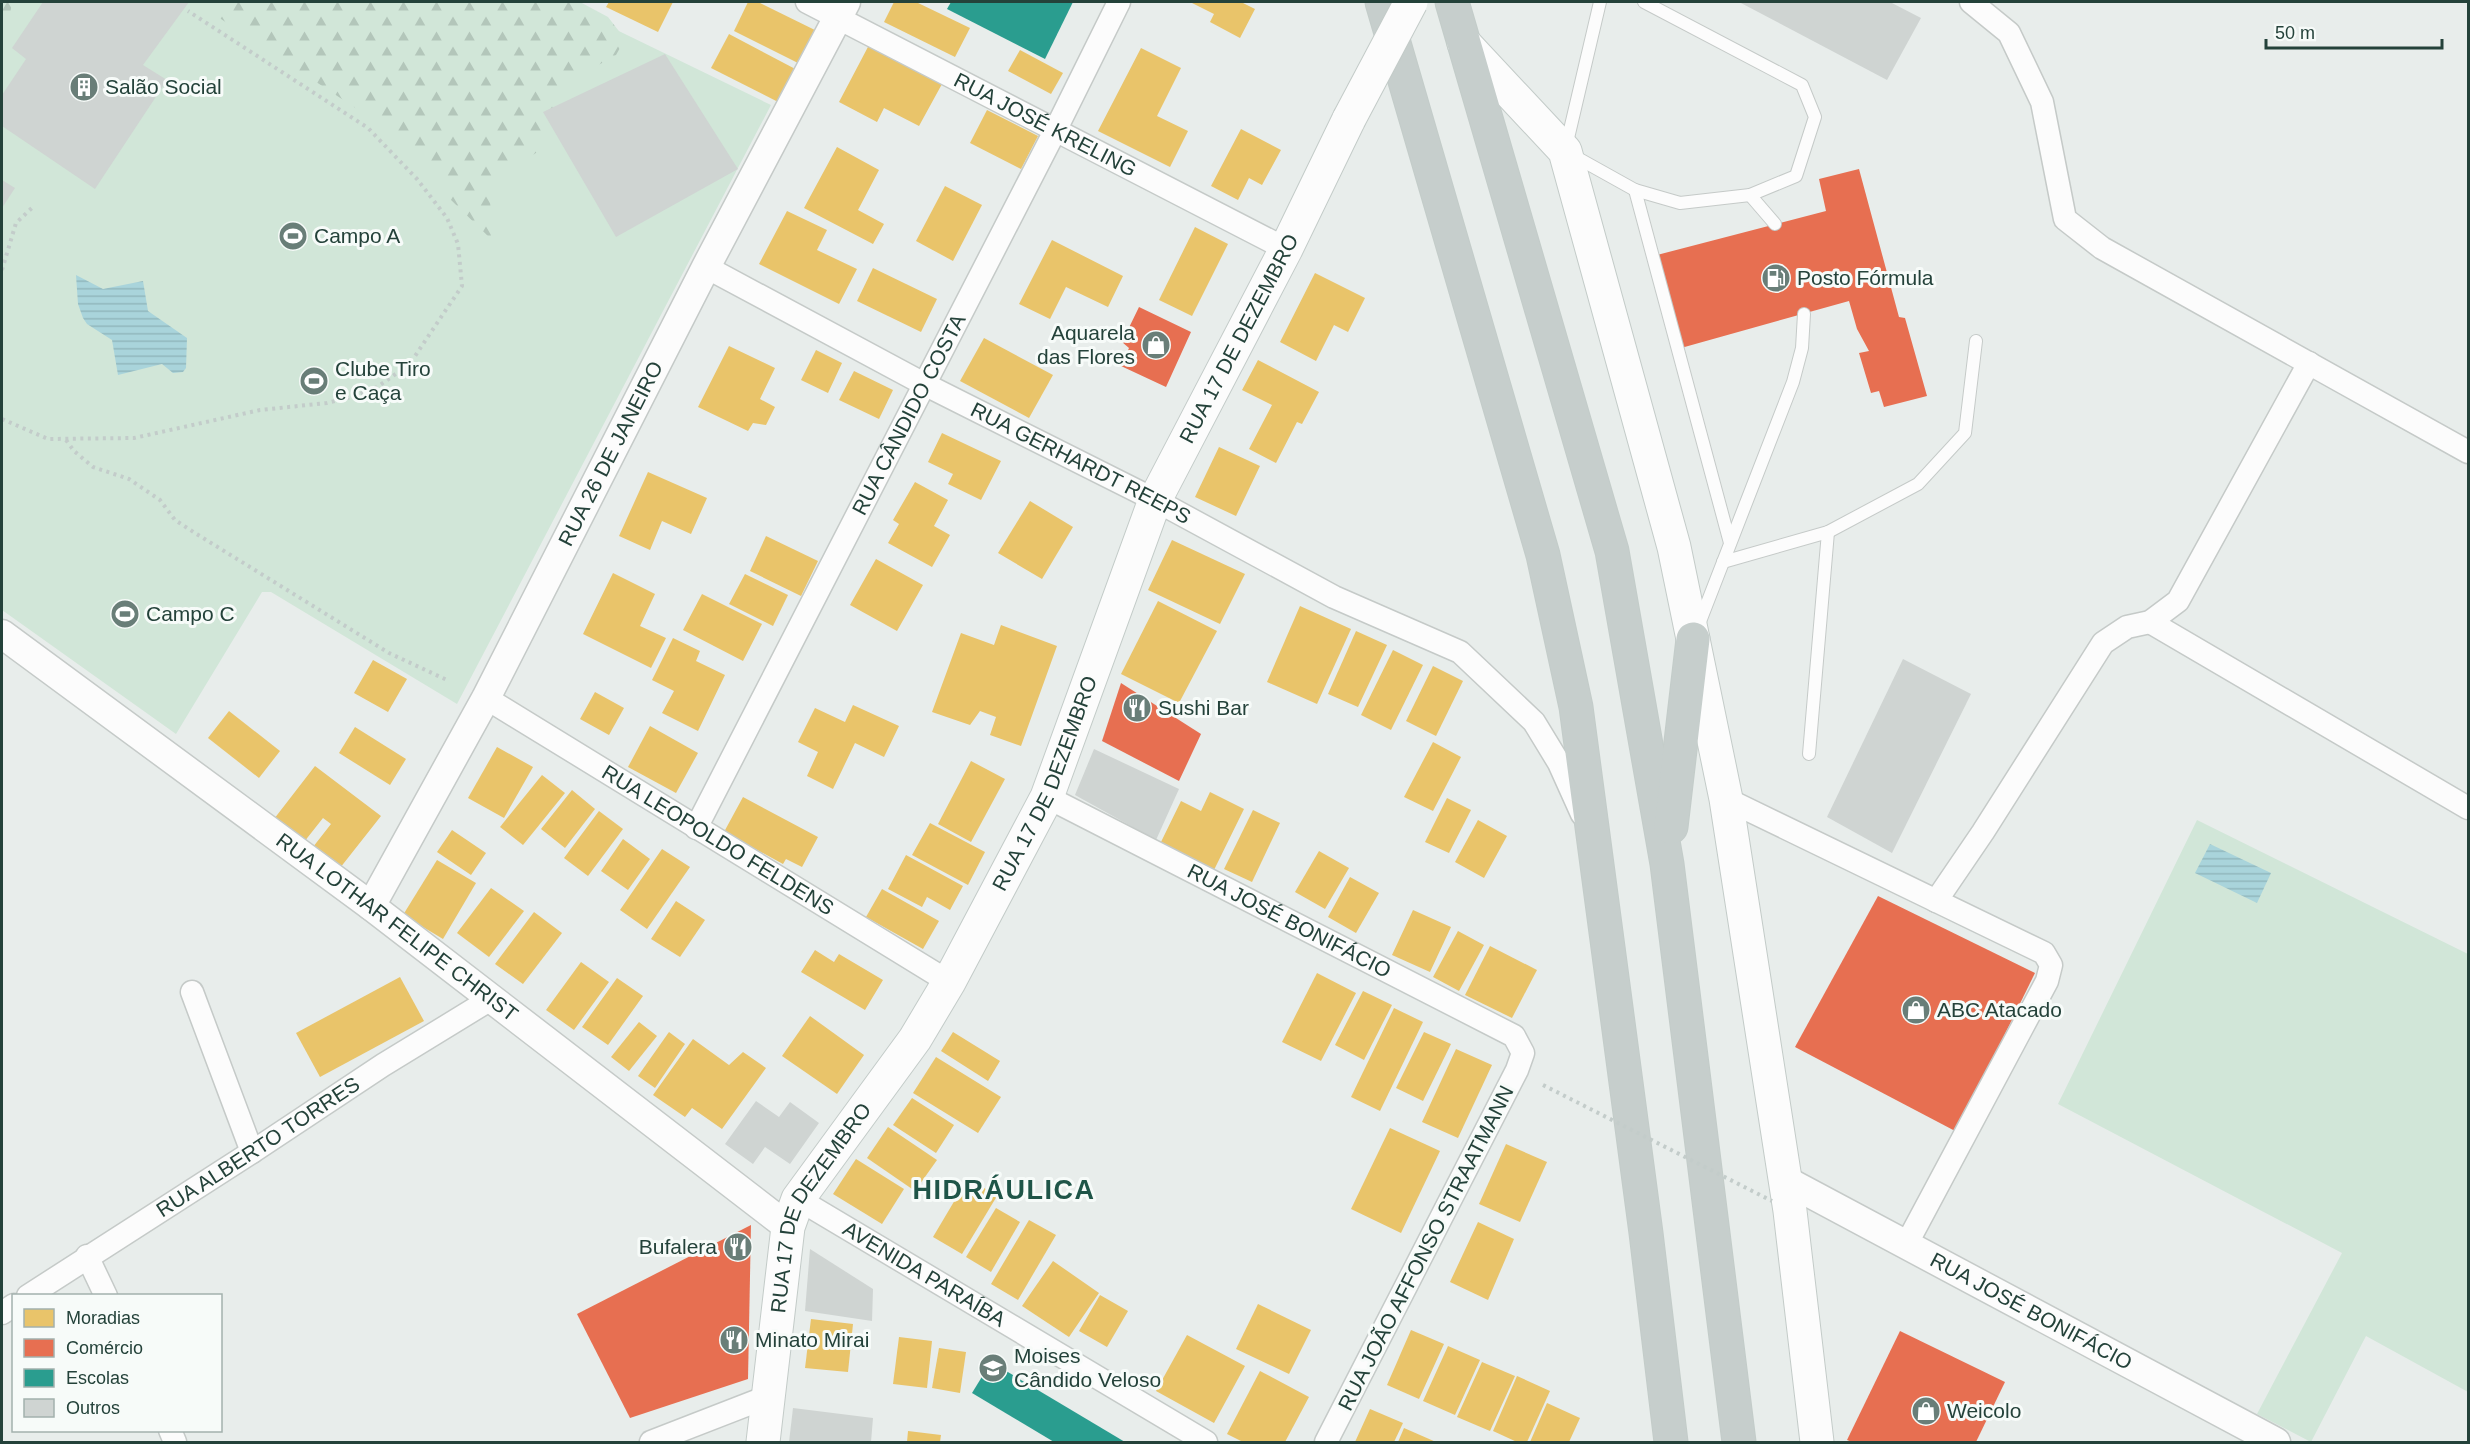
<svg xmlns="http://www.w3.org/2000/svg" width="2470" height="1444" viewBox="0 0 2470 1444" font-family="Arial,sans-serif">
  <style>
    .grass { fill: #d1e6d8 }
    .forest { fill: url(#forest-firs) }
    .water { fill: url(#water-rules) }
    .homes { fill: #e9c46a }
    .shops { fill: #e76f51 }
    .schools { fill: #2a9d8f }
    .building { fill: #cfd4d2 }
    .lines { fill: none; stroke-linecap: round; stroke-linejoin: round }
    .service-casing { stroke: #c5cac8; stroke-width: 14 }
    .minor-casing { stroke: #c5cac8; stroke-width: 25 }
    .tertiary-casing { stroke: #c5cac8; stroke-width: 31 }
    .secondary-casing { stroke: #c3cbc8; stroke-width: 35 }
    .trunk-casing { stroke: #c3ccc9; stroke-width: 35 }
    .path { stroke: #c3ccca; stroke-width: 4; stroke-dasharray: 3 4.5; stroke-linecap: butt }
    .service { stroke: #fcfcfc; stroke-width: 12 }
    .minor { stroke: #fcfcfc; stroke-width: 22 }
    .tertiary { stroke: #fcfcfc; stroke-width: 28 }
    .secondary { stroke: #fcfcfc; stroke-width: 33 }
    .trunk { stroke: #c6cecc; stroke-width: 33 }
    .secondary-bridge-casing { stroke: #c3cbc8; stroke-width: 35; stroke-linecap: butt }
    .path-bridge { stroke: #c3ccca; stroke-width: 4; stroke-dasharray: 3 4.5; stroke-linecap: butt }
    .secondary-bridge { stroke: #fcfcfc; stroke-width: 33 }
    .labels { text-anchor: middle; stroke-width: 6; stroke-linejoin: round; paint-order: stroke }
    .poi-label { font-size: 21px; fill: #24423a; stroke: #f7fbf9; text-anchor: start }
    .street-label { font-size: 21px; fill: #24423a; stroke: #f7fbf9 }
    .district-label { font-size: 27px; font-weight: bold; letter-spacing: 1.5px; fill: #1f5548; stroke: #f7fbf9 }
  </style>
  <defs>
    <pattern id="forest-firs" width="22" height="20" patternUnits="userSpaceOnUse" patternTransform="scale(1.5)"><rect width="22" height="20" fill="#d1e6d8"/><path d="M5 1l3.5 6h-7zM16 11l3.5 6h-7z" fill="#b3c6ba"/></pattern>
    <pattern id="water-rules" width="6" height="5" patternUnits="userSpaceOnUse" patternTransform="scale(1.5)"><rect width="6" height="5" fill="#a9d4db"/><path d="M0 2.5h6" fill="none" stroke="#91b7bd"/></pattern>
  </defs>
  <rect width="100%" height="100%" fill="#e8edeb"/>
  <g class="grass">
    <polygon points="2,2 559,2 771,105 457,704 271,592 262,592 176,734 2,610"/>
    <polygon points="2197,820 2468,954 2468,1392 2366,1336 2311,1442 2257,1414 2342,1253 2058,1104"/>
  </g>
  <g class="forest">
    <polygon points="2,2 12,2 10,14 2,25"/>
    <polygon points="210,2 580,2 608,17 625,39 616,55 560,87 543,148 490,185 491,239 449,198 429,169 375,121 215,15"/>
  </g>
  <g class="water">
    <polygon points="76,275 103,289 143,281 148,311 187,338 186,368 183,372 173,373 162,364 118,375 112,340 87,324 83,318 78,304"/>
    <polygon points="2210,844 2271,873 2257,903 2195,873"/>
  </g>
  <g class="homes">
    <polygon points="609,2 673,2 658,32 606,7"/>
    <polygon points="748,2 758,2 823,34 806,67 734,31"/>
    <polygon points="894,2 916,2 970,28 955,57 884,22"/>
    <polygon points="1190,2 1241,2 1255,9 1240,38 1210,22 1214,14"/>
    <polygon points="729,34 801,72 784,105 711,68"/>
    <polygon points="869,45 942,84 919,126 884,108 877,122 839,102"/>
    <polygon points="1141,48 1181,68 1157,116 1188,131 1170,167 1098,131"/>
    <polygon points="1020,50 1063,73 1051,94 1008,71"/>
    <polygon points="987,110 1038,136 1021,169 970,143"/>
    <polygon points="1241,129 1281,150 1262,185 1249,178 1238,200 1211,186"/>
    <polygon points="837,147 879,170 858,210 884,224 873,244 804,208"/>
    <polygon points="945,186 982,205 953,261 916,241"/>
    <polygon points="787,211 827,230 817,250 857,269 839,304 759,264"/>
    <polygon points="1195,227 1228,244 1192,316 1159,300"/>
    <polygon points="1052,240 1123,276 1108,307 1066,287 1050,319 1019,304"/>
    <polygon points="873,268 937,299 921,332 857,301"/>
    <polygon points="1315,273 1365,298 1348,332 1334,325 1316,361 1280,342"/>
    <polygon points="984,338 1053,375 1029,418 960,381"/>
    <polygon points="729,346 775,368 760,399 775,407 766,425 753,423 748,431 698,407"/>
    <polygon points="816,350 842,363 828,393 801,380"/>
    <polygon points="1258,360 1319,392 1302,424 1297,422 1276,463 1249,449 1272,405 1242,390"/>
    <polygon points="854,371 893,390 879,419 839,400"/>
    <polygon points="942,433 1001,461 981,500 948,484 953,474 928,462"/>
    <polygon points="1219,447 1260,466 1236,516 1195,497"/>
    <polygon points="648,472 707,498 691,534 662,521 650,550 619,536"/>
    <polygon points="915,482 948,500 934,526 950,535 932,567 888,543 899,524 893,520"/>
    <polygon points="1030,501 1073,527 1042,579 998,553"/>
    <polygon points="766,536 818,561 801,596 750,571"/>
    <polygon points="1172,540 1245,574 1220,624 1148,590"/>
    <polygon points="876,559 923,585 897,631 850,605"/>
    <polygon points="613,573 655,594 640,626 666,638 651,668 583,634"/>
    <polygon points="745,574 788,595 773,626 729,604"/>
    <polygon points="702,594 762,624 743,661 683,630"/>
    <polygon points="1158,601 1217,631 1179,703 1121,674"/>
    <polygon points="1300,606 1351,629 1317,704 1267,682"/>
    <polygon points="1001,625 1057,646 1021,746 990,735 996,717 980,711 970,725 932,712 961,633 994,645"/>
    <polygon points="1356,631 1387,645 1358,707 1328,694"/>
    <polygon points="673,638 700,651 696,661 725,675 698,731 662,713 674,691 652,680"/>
    <polygon points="1393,650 1423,665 1391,730 1361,715"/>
    <polygon points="373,660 407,679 388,712 354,693"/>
    <polygon points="1433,666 1463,681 1436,736 1406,721"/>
    <polygon points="595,692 624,708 609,735 580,719"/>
    <polygon points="853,705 899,726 884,757 855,743 833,789 807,776 818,752 798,742 815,708 845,722"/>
    <polygon points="229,711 280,751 259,778 208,738"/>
    <polygon points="650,726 698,753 676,793 628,767"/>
    <polygon points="355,727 406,759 390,785 339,753"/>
    <polygon points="1433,742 1461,757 1433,811 1404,797"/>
    <polygon points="497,747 533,767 504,818 468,798"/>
    <polygon points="971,761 1005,779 971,842 938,824"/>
    <polygon points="315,766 381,816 340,868 313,847 331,824 323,818 304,842 274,819"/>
    <polygon points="542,775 565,793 523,845 500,827"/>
    <polygon points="572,790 595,809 565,848 541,829"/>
    <polygon points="1210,792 1244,809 1214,870 1160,844 1181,801 1201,811"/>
    <polygon points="743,797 818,837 802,867 786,859 783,864 724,832"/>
    <polygon points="1447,798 1471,810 1449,853 1425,842"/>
    <polygon points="1253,810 1280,823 1252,882 1224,869"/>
    <polygon points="599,811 623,829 588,876 564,858"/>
    <polygon points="1478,820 1507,836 1484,878 1455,862"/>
    <polygon points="930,823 985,852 968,885 912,855"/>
    <polygon points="452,830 486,853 471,875 437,852"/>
    <polygon points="623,839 650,859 628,890 601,871"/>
    <polygon points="662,849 690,867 647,929 620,910"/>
    <polygon points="1319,851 1349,868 1325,909 1295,892"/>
    <polygon points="906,855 963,886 950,910 927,897 922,907 888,889"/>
    <polygon points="437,860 476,883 443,939 403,915"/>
    <polygon points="1350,877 1379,893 1356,933 1328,917"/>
    <polygon points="491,888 524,911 489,957 457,933"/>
    <polygon points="882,889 939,921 923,949 866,917"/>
    <polygon points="676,901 705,920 680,957 651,939"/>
    <polygon points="1413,910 1451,927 1430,972 1392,955"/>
    <polygon points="534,912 562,933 523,984 495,964"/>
    <polygon points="1458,931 1484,945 1459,991 1433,977"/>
    <polygon points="1490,946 1537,970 1512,1018 1465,995"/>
    <polygon points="815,950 834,962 839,954 883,980 865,1010 801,972"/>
    <polygon points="581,962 609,982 574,1030 546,1010"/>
    <polygon points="1317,973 1356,993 1321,1061 1282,1042"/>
    <polygon points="400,977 424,1021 320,1077 296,1033"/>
    <polygon points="617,978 643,996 608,1045 582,1027"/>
    <polygon points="1363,991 1392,1005 1364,1060 1335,1045"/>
    <polygon points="1394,1008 1423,1022 1380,1111 1351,1097"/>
    <polygon points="810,1016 864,1055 837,1094 782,1056"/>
    <polygon points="639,1022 657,1036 629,1071 611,1057"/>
    <polygon points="669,1032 685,1044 655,1088 638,1076"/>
    <polygon points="953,1032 1000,1061 988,1081 941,1051"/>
    <polygon points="1424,1032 1451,1044 1423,1101 1396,1088"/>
    <polygon points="693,1039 729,1065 743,1052 766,1068 722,1129 692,1108 685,1117 653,1095"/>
    <polygon points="1456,1049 1492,1065 1458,1138 1422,1122"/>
    <polygon points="936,1057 1001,1097 978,1133 913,1093"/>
    <polygon points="912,1098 954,1125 936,1153 893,1125"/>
    <polygon points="888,1127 937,1160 915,1191 867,1158"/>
    <polygon points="1390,1128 1440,1151 1401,1233 1351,1209"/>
    <polygon points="1506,1144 1547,1162 1520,1222 1479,1204"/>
    <polygon points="856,1159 904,1189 882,1224 833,1194"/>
    <polygon points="968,1178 997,1196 962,1254 933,1237"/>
    <polygon points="996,1208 1020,1222 991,1272 966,1257"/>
    <polygon points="1029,1220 1056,1235 1018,1300 991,1284"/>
    <polygon points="1478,1222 1514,1239 1488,1300 1450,1282"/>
    <polygon points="1053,1261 1099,1293 1069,1337 1022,1306"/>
    <polygon points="1100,1295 1128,1311 1107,1347 1079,1331"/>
    <polygon points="1258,1304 1311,1330 1289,1374 1236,1349"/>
    <polygon points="811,1319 853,1324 848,1372 805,1368"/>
    <polygon points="1411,1330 1444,1344 1419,1399 1387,1385"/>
    <polygon points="1187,1335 1245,1366 1214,1423 1156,1391"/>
    <polygon points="899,1337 932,1341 927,1388 893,1384"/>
    <polygon points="1448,1346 1480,1360 1455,1415 1423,1401"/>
    <polygon points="939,1348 966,1352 960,1393 932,1388"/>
    <polygon points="1482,1362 1515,1376 1490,1431 1457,1417"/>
    <polygon points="1260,1371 1309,1397 1285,1442 1243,1442 1227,1434"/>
    <polygon points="1517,1376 1550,1391 1527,1442 1517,1442 1493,1431"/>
    <polygon points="1547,1403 1580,1418 1569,1442 1530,1442"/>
    <polygon points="1370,1409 1403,1423 1394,1442 1355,1442"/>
    <polygon points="1404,1428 1436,1442 1398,1442"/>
    <polygon points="908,1431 941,1435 940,1442 907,1442"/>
  </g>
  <g class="shops">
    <polygon points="1859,169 1899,317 1905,318 1927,396 1884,407 1879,391 1871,393 1859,353 1869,351 1857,329 1849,301 1681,348 1657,255 1826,211 1819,179"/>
    <polygon points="1139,307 1191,332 1166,387 1121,366 1129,348 1122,342"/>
    <polygon points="1121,683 1201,734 1179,781 1102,741"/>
    <polygon points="1878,896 2035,973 1957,1132 1795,1047"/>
    <polygon points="751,1225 748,1379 630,1418 577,1314"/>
    <polygon points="1900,1331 2005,1382 1976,1442 1852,1442 1847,1440"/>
  </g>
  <g class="schools">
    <polygon points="951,2 1073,2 1045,59 947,9"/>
    <polygon points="991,1362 1125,1442 1054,1442 972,1393"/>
  </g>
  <g class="building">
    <polygon points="43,2 189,2 143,65 167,80 95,189 2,126 2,95 26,59 12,48"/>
    <polygon points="1739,2 1890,2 1921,18 1887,80"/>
    <polygon points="665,54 738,169 616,237 543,112"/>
    <polygon points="2,180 15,188 2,208"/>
    <polygon points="1903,659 1971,694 1892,853 1827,817"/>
    <polygon points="1094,749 1179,789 1156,840 1075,795"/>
    <polygon points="756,1101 779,1117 790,1102 819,1123 790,1164 765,1147 753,1164 725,1144"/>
    <polygon points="810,1249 873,1289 872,1321 805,1311"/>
    <polygon points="793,1408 873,1418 871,1442 789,1442"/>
  </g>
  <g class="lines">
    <g class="service-casing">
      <g id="service">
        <polyline points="1600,2 1565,151 1635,190 1680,203 1750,195 1796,176 1815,117 1802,85 1644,2"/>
        <polyline points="1635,190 1730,543"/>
        <polyline points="1750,195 1775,224"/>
        <polyline points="1723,562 1828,532 1918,484 1965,433 1976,341"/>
        <polyline points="1699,624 1793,382 1802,348 1804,314"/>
        <polyline points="1809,754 1828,532"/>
      </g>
    </g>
    <g class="minor-casing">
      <g id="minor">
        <path id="s1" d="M 807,2 L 1286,249"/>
        <polyline points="1971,2 2009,33 2042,102 2065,219 2102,248 2468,452"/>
        <path id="s2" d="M 706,267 L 924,384 L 1155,500 L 1334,597 L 1460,652 L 1534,722 L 1559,763 L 1582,814"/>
        <polyline points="2150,622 2468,808"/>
        <path id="s3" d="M 486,698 L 949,982"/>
        <path id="s4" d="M 1047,797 L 1514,1036 L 1523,1053 L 1517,1070 L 1326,1442"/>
        <polyline points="1726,799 2044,953 2051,965 2047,981 1906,1245"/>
        <path id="s5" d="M 696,828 L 1056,129 L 1119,2"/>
        <polyline points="1936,901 1983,832 2103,643 2127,627 2150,622 2178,601 2309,363"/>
        <polyline points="192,992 252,1152"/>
        <path id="s6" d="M 798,1199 L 1206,1442"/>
        <polyline points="87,1256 106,1296"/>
        <path id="s7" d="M 28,1296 L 252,1152 L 383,1065 L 491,999"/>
        <polyline points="2,1313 14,1305"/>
        <polyline points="170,1430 175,1442"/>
        <polyline points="651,1442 767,1397"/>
      </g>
    </g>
    <g class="tertiary-casing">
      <g id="tertiary">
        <path id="s8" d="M 2,634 L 371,906 L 788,1227"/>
        <path id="s9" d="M 371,906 L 486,698 L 706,267 L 846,2"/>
        <path id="s10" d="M 1785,1180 L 2276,1442"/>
      </g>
    </g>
    <g class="secondary-casing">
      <g id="secondary">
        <polyline points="1464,43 1565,151 1674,547 1726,799 1790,1211 1817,1442"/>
        <path id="s11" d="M 763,1442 L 788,1227 L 798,1199 L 915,1039 L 949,982 L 1047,797 L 1155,500 L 1286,249 L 1349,119"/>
      </g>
    </g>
    <g class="trunk-casing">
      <g id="trunk">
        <polyline points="1382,2 1543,555 1576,707 1646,1233 1671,1442"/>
        <polyline points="1452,2 1612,551 1667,864 1739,1442"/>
        <polyline points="1671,827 1693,639"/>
      </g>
    </g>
    <g class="path">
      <polyline points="2,270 16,223 34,206"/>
      <polyline points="2,419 48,439 134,438 260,410 327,403 355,396 377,387 400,371 415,356 462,286 458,244 447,218 417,179 368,128 188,11"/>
      <polyline points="66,440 74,451 93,467 129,479 160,500 175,520 195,533 389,653 447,680"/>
    </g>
    <use href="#service" class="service"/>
    <use href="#minor" class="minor"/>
    <use href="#tertiary" class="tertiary"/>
    <use href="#secondary" class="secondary"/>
    <use href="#trunk" class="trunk"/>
    <g class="secondary-bridge-casing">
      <polyline id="secondary-bridge" points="1349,119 1411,2"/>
    </g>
    <polyline class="path-bridge" points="1543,1085 1772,1201"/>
    <use href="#secondary-bridge" class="secondary-bridge"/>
  </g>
  <defs>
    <g id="building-disc" transform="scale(1.5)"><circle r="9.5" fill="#697e78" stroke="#f7fbf9"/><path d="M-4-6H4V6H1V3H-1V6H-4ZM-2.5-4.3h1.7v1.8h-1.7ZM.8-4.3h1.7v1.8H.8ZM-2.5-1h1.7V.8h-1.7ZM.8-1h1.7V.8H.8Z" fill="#fff"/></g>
    <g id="stadium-disc" transform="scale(1.5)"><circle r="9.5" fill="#697e78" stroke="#f7fbf9"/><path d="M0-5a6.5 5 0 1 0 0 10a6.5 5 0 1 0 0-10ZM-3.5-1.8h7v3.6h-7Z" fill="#fff"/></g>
    <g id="fuel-disc" transform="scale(1.5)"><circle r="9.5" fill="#697e78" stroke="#f7fbf9"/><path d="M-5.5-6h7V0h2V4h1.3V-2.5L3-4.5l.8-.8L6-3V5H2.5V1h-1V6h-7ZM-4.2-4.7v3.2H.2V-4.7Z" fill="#fff"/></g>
    <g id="shop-disc" transform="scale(1.5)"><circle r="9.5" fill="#697e78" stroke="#f7fbf9"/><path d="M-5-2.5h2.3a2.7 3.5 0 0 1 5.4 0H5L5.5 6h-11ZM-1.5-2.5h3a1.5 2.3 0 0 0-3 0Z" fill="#fff"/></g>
    <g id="restaurant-disc" transform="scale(1.5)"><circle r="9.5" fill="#697e78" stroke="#f7fbf9"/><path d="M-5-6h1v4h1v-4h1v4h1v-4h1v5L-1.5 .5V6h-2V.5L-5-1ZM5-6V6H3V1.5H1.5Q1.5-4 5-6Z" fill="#fff"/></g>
    <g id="school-disc" transform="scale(1.5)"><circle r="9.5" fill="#697e78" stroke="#f7fbf9"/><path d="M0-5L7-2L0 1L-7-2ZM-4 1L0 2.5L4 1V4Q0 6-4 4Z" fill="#fff"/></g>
  </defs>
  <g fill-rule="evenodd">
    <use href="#building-disc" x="84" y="87"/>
    <use href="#stadium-disc" x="293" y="236"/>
    <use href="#fuel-disc" x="1776" y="278"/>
    <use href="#shop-disc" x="1156" y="345"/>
    <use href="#stadium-disc" x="314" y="381"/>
    <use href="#stadium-disc" x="125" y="614"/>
    <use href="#restaurant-disc" x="1137" y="708"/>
    <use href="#shop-disc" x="1916" y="1010"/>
    <use href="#restaurant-disc" x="738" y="1247"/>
    <use href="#restaurant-disc" x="734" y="1340"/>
    <use href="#school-disc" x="993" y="1368"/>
    <use href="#shop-disc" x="1926" y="1411"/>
  </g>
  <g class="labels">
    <g class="poi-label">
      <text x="105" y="94">Salão Social</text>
      <text x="314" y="243">Campo A</text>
      <text x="1797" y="285">Posto Fórmula</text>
      <text x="1135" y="340" text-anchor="end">Aquarela<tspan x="1135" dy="24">das Flores</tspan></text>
      <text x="335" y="376">Clube Tiro<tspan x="335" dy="24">e Caça</tspan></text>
      <text x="146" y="621">Campo C</text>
      <text x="1158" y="715">Sushi Bar</text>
      <text x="1937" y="1017">ABC Atacado</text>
      <text x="717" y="1254" text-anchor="end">Bufalera</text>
      <text x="755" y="1347">Minato Mirai</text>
      <text x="1014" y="1363">Moises<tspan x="1014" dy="24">Cândido Veloso</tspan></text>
      <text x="1947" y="1418">Weicolo</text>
    </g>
    <g class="street-label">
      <text dy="7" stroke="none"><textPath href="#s1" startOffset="268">RUA JOSÉ KRELING</textPath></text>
      <text dy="7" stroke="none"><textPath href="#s11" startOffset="1218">RUA 17 DE DEZEMBRO</textPath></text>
      <text dy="7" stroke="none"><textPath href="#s5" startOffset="465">RUA CÂNDIDO COSTA</textPath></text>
      <text dy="7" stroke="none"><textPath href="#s9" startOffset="512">RUA 26 DE JANEIRO</textPath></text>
      <text dy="7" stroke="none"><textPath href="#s2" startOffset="423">RUA GERHARDT REEPS</textPath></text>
      <text dy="7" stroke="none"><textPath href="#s11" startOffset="732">RUA 17 DE DEZEMBRO</textPath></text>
      <text dy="7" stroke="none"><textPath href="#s3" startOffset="272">RUA LEOPOLDO FELDENS</textPath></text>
      <text dy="7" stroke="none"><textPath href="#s4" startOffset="272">RUA JOSÉ BONIFÁCIO</textPath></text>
      <text dy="7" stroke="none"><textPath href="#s8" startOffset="492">RUA LOTHAR FELIPE CHRIST</textPath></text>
      <text dy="7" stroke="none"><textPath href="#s7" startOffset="274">RUA ALBERTO TORRES</textPath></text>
      <text dy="7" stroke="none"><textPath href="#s11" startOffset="246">RUA 17 DE DEZEMBRO</textPath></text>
      <text transform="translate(1426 1248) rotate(-63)" y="7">RUA JOÃO AFFONSO STRAATMANN</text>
      <text dy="7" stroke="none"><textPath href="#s6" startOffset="147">AVENIDA PARAÍBA</textPath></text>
      <text dy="7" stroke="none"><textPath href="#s10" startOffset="279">RUA JOSÉ BONIFÁCIO</textPath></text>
    </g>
    <g class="district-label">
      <text x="1004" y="1199">HIDRÁULICA</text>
    </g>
  </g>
  <rect width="2470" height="1444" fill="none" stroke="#24423a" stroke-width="6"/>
  <rect x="12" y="1294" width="210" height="138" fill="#f7fbf9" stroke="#a3b1ad" stroke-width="1.5"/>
  <rect x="24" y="1309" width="30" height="18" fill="#e9c46a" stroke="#a3b1ad" stroke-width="1.5"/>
  <text x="66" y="1324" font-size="18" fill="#24423a">Moradias</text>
  <rect x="24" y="1339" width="30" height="18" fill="#e76f51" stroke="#a3b1ad" stroke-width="1.5"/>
  <text x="66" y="1354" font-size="18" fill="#24423a">Comércio</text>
  <rect x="24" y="1369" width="30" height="18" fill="#2a9d8f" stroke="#a3b1ad" stroke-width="1.5"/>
  <text x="66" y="1384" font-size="18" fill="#24423a">Escolas</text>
  <rect x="24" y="1399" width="30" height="18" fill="#cfd4d2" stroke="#a3b1ad" stroke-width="1.5"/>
  <text x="66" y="1414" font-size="18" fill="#24423a">Outros</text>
  <path d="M2266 39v9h176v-9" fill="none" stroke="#24423a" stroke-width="3"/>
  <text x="2275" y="39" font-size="18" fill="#24423a" stroke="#f7fbf9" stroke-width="4.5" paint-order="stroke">50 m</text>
</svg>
